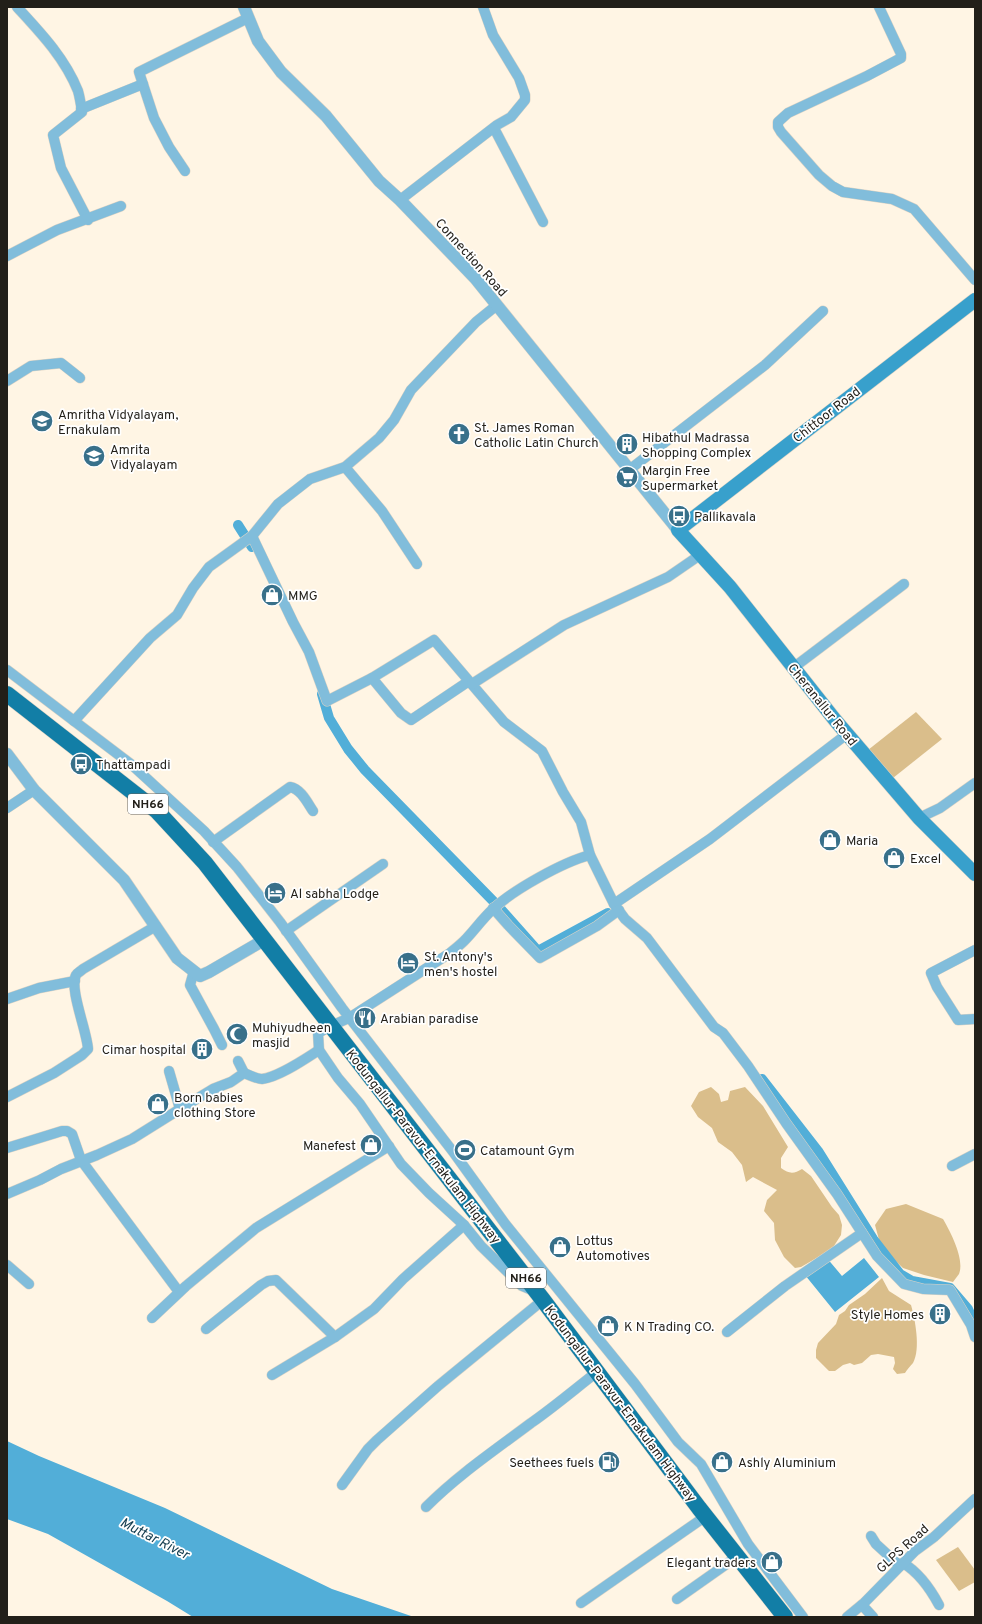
<svg xmlns="http://www.w3.org/2000/svg" width="982" height="1624" viewBox="0 0 982 1624" font-family="Overpass,sans-serif">
  <style>
    .green { fill: #dabe8b }
    .water { fill: #52aed8 }
    .lines { fill: none; stroke-linecap: round; stroke-linejoin: round }
    .canal { stroke: #52aed8; stroke-width: 10 }
    .minor-casing { stroke: #dcd3c4; stroke-width: 11 }
    .tertiary-casing { stroke: #dcd3c4; stroke-width: 13 }
    .secondary-casing { stroke: #dcd3c4; stroke-width: 15 }
    .trunk-casing { stroke: #dcd3c4; stroke-width: 17 }
    .minor { stroke: #81bddb; stroke-width: 10 }
    .tertiary { stroke: #81bddb; stroke-width: 12 }
    .secondary { stroke: #38a0cc; stroke-width: 14 }
    .trunk { stroke: #127ea6; stroke-width: 16 }
    .labels { text-anchor: middle; stroke-width: 3.5; stroke-linejoin: round; paint-order: stroke }
    .shield { fill: #fff; stroke: #64625e; stroke-width: 1 }
    .shield-label { font-size: 12px; font-weight: bold; fill: #221f19 }
    .street-label { font-size: 13px; fill: #221f19; stroke: #fff }
    .poi-label { font-size: 13px; fill: #221f19; stroke: #fff; text-anchor: start }
    .water-label { font-size: 14px; font-style: italic; fill: #174052; stroke: #fff }
  </style>
  <rect width="100%" height="100%" fill="#fff5e4"/>
  <g class="green">
    <polygon points="916,712 942,739 893,778 868,750"/>
    <path d="M 711,1087 L 719,1094 L 721,1102 L 728,1100 L 730,1091 L 745,1087 L 763,1106 L 788,1147 L 781,1158 L 781,1168 C 789,1174 794,1174 802,1169 L 811,1176 L 832,1207 L 839,1215 L 842,1225 L 841,1235 L 832,1249 L 801,1267 L 795,1268 L 784,1257 L 775,1240 L 774,1223 L 764,1211 L 767,1200 L 777,1190 L 753,1177 L 746,1182 L 742,1165 L 732,1152 L 718,1142 L 712,1128 L 698,1117 L 691,1106 L 699,1092 Z"/>
    <path d="M 906,1204 L 943,1219 C 950,1231 965,1259 959,1274 C 957,1277 955,1279 953,1282 L 924,1275 L 903,1268 L 881,1247 L 875,1225 L 886,1209 Z"/>
    <path d="M 882,1278 L 889,1291 L 911,1305 C 915,1319 921,1349 913,1363 C 910,1366 907,1370 905,1373 L 897,1374 L 893,1369 L 895,1363 L 894,1357 L 878,1354 L 871,1355 L 862,1363 L 854,1365 L 850,1363 L 843,1365 L 835,1371 L 829,1371 L 816,1358 L 816,1350 L 818,1343 L 836,1324 L 839,1315 L 845,1311 L 849,1305 L 865,1294 Z"/>
    <polygon points="958,1547 975,1570 975,1582 959,1591 936,1560"/>
  </g>
  <g class="water">
    <polygon points="826,1257 842,1276 864,1258 879,1277 835,1312 805,1275"/>
    <polygon points="7,1441 39,1456 165,1508 332,1589 414,1617 193,1617 167,1601 48,1534 7,1519"/>
  </g>
  <g class="lines">
    <g class="canal">
      <polyline points="238,525 252,547"/>
      <polyline points="322,694 329,718 348,749 365,770 498,906 538,951 608,913"/>
      <polyline points="762,1079 818,1151 873,1239 900,1274 912,1281 950,1288 968,1309 975,1324"/>
    </g>
    <g class="minor-casing">
      <g id="minor">
        <path d="M 17,7 C 40,32 65,58 78,91 C 80,98 81,105 82,112 L 53,135 L 61,168 L 88,220"/>
        <polyline points="879,7 901,54 901,58 867,76 788,113 778,122 778,127 781,132 819,175 832,186 843,192 892,199 914,209 975,280"/>
        <polyline points="81,109 143,84"/>
        <polyline points="494,128 543,222"/>
        <polyline points="185,171 169,147 154,118 139,72 248,18"/>
        <polyline points="400,200 497,125 511,117 525,100 525,95 519,78 493,35 483,7"/>
        <polyline points="7,256 57,230 121,206"/>
        <polyline points="7,381 31,366 61,363 80,378"/>
        <polyline points="345,467 382,511 417,564"/>
        <polyline points="629,470 765,365 823,311"/>
        <polyline points="252,536 293,622 309,652 327,701 372,678"/>
        <polyline points="793,668 904,584"/>
        <polyline points="7,670 132,765 204,831 237,867 280,922 342,1008 454,1153 506,1225 635,1384 678,1442 701,1464 748,1544 803,1617"/>
        <polyline points="469,681 411,720 401,713 372,678 434,640 504,722 542,751 563,792 581,822 590,855 614,904 625,919 647,938 714,1027 723,1033 748,1066 786,1123 837,1194 877,1256 904,1284 923,1289 950,1290 971,1325 975,1337"/>
        <polyline points="472,684 564,625 668,577 700,555"/>
        <polyline points="74,721 150,638 177,615 193,588 209,567 252,536 278,504 310,479 345,467 379,438 394,420 411,390 476,322 497,305"/>
        <polyline points="7,808 34,790"/>
        <polyline points="919,818 940,808 975,783"/>
        <path d="M 213,842 L 290,787 C 301,789 307,802 313,811"/>
        <polyline points="614,904 710,839 847,734"/>
        <polyline points="493,908 508,925 540,958 597,926 619,910"/>
        <polyline points="286,931 383,864"/>
        <polyline points="975,950 931,973 937,987 958,1020 975,1019"/>
        <polyline points="194,971 190,985 214,1029 222,1045"/>
        <polyline points="7,999 39,988 75,981"/>
        <polyline points="238,1061 244,1073"/>
        <polyline points="169,1071 180,1109"/>
        <path d="M 7,1097 L 54,1073 L 82,1055 L 88,1049 C 87,1031 69,989 76,975 C 77,973 81,971 83,969 L 156,926"/>
        <polyline points="7,1148 62,1131 67,1131 72,1134 81,1160 179,1292"/>
        <polyline points="952,1166 975,1154"/>
        <path d="M 7,1194 L 40,1180 L 61,1169 L 97,1155 L 132,1139 L 180,1109 L 213,1089 L 231,1082 L 244,1073 C 249,1075 257,1079 262,1079 C 279,1077 305,1059 319,1050"/>
        <polyline points="7,1265 29,1284"/>
        <path d="M 534,1291 L 522,1286 L 481,1246 L 464,1225 L 429,1193 L 401,1164 L 360,1104 L 338,1078 L 319,1050 L 318,1033 L 331,1026 L 349,1018 L 450,953 C 455,949 460,945 464,941 C 474,931 482,919 493,909 C 513,890 563,862 590,855"/>
        <polyline points="152,1318 186,1286 256,1228 389,1146"/>
        <polyline points="206,1329 261,1285 268,1281 276,1280 335,1337"/>
        <polyline points="727,1332 785,1286 862,1233"/>
        <polyline points="272,1375 335,1337 374,1309 403,1279 464,1225"/>
        <polyline points="342,1485 368,1449 377,1440 438,1386 543,1300"/>
        <path d="M 426,1507 C 458,1475 495,1450 531,1423 C 554,1407 575,1389 597,1372"/>
        <polyline points="871,1536 876,1544 900,1566"/>
        <path d="M 903,1563 C 918,1572 931,1590 939,1605"/>
        <polyline points="677,1599 738,1556"/>
        <polyline points="581,1603 706,1516"/>
        <polyline points="862,1605 873,1617"/>
        <polyline points="847,1617 864,1603 915,1551 934,1537 975,1499"/>
      </g>
    </g>
    <g class="tertiary-casing">
      <g id="tertiary">
        <polyline points="244,7 258,41 281,72 326,116 379,181 400,200 475,278 678,530"/>
        <polyline points="7,754 34,790 124,880 177,958 200,976 209,972 264,940"/>
      </g>
    </g>
    <g class="secondary-casing">
      <polyline id="secondary" points="975,300 678,530 730,587 835,720 919,818 975,874"/>
    </g>
    <g class="trunk-casing">
      <polyline id="trunk" points="7,694 157,811 205,863 543,1300 699,1508 785,1617"/>
    </g>
    <use href="#minor" class="minor"/>
    <use href="#tertiary" class="tertiary"/>
    <use href="#secondary" class="secondary"/>
    <use href="#trunk" class="trunk"/>
  </g>
  <defs>
    <g id="school-disc" transform="scale(1.15)"><circle r="9.5" fill="#38708a" stroke="#fff"/><path d="M0-5L7-2L0 1L-7-2ZM-4 1L0 2.5L4 1V4Q0 6-4 4Z" fill="#fff"/></g>
    <g id="church-disc" transform="scale(1.15)"><circle r="9.5" fill="#38708a" stroke="#fff"/><path d="M-1.2-6h2.4v3.5h3.3v2.4h-3.3V6h-2.4V-.1h-3.3v-2.4h3.3Z" fill="#fff"/></g>
    <g id="building-disc" transform="scale(1.15)"><circle r="9.5" fill="#38708a" stroke="#fff"/><path d="M-4-6H4V6H1V3H-1V6H-4ZM-2.5-4.3h1.7v1.8h-1.7ZM.8-4.3h1.7v1.8H.8ZM-2.5-1h1.7V.8h-1.7ZM.8-1h1.7V.8H.8Z" fill="#fff"/></g>
    <g id="supermarket-disc" transform="scale(1.15)"><circle r="9.5" fill="#38708a" stroke="#fff"/><path d="M-6-5.5h2.5l.6 2H6L4.5 2H-2.5L-4.4-4H-6ZM-1.5 3.2a1.3 1.3 0 1 0 .1 0ZM3 3.2a1.3 1.3 0 1 0 .1 0Z" fill="#fff"/></g>
    <g id="bus-disc" transform="scale(1.15)"><circle r="9.5" fill="#38708a" stroke="#fff"/><path d="M-5-6H5V4H4V6H2V4H-2V6H-4V4H-5ZM-3.5-4V0h7V-4ZM-3.5 1.2v1.5H-2V1.2ZM2 1.2v1.5H3.5V1.2Z" fill="#fff"/></g>
    <g id="shop-disc" transform="scale(1.15)"><circle r="9.5" fill="#38708a" stroke="#fff"/><path d="M-5-2.5h2.3a2.7 3.5 0 0 1 5.4 0H5L5.5 6h-11ZM-1.5-2.5h3a1.5 2.3 0 0 0-3 0Z" fill="#fff"/></g>
    <g id="hotel-disc" transform="scale(1.15)"><circle r="9.5" fill="#38708a" stroke="#fff"/><path d="M-6-4.5h1.5V1H6V5H4.5V3h-9V5H-6ZM-4 0a1.8 1.8 0 1 1 3.6 0ZM.5 0V-2.5h3Q6-2.5 6 0Z" fill="#fff"/></g>
    <g id="restaurant-disc" transform="scale(1.15)"><circle r="9.5" fill="#38708a" stroke="#fff"/><path d="M-5-6h1v4h1v-4h1v4h1v-4h1v5L-1.5 .5V6h-2V.5L-5-1ZM5-6V6H3V1.5H1.5Q1.5-4 5-6Z" fill="#fff"/></g>
    <g id="mosque-disc" transform="scale(1.15)"><circle r="9.5" fill="#38708a" stroke="#fff"/><path d="M3.5-4.9A6 6 0 1 0 3.5 4.9A5 5 0 1 1 3.5-4.9Z" fill="#fff"/></g>
    <g id="stadium-disc" transform="scale(1.15)"><circle r="9.5" fill="#38708a" stroke="#fff"/><path d="M0-5a6.5 5 0 1 0 0 10a6.5 5 0 1 0 0-10ZM-3.5-1.8h7v3.6h-7Z" fill="#fff"/></g>
    <g id="fuel-disc" transform="scale(1.15)"><circle r="9.5" fill="#38708a" stroke="#fff"/><path d="M-5.5-6h7V0h2V4h1.3V-2.5L3-4.5l.8-.8L6-3V5H2.5V1h-1V6h-7ZM-4.2-4.7v3.2H.2V-4.7Z" fill="#fff"/></g>
  </defs>
  <g fill-rule="evenodd">
    <use href="#school-disc" x="42" y="421"/>
    <use href="#church-disc" x="459" y="434"/>
    <use href="#building-disc" x="627" y="444"/>
    <use href="#school-disc" x="94" y="456"/>
    <use href="#supermarket-disc" x="627" y="477"/>
    <use href="#bus-disc" x="679" y="516"/>
    <use href="#shop-disc" x="272" y="595"/>
    <use href="#bus-disc" x="81" y="764"/>
    <use href="#shop-disc" x="830" y="840"/>
    <use href="#shop-disc" x="894" y="858"/>
    <use href="#hotel-disc" x="275" y="893"/>
    <use href="#hotel-disc" x="408" y="963"/>
    <use href="#restaurant-disc" x="365" y="1018"/>
    <use href="#mosque-disc" x="237" y="1034"/>
    <use href="#building-disc" x="202" y="1049"/>
    <use href="#shop-disc" x="158" y="1104"/>
    <use href="#shop-disc" x="371" y="1145"/>
    <use href="#stadium-disc" x="465" y="1150"/>
    <use href="#shop-disc" x="560" y="1247"/>
    <use href="#building-disc" x="940" y="1314"/>
    <use href="#shop-disc" x="608" y="1326"/>
    <use href="#fuel-disc" x="609" y="1462"/>
    <use href="#shop-disc" x="722" y="1462"/>
    <use href="#shop-disc" x="772" y="1562"/>
  </g>
  <g class="labels">
    <g class="shield">
      <rect x="128" y="794" width="40" height="20" rx="3"/>
      <rect x="506" y="1268" width="40" height="20" rx="3"/>
    </g>
    <g class="shield-label">
      <text x="148" y="808">NH66</text>
      <text x="526" y="1282">NH66</text>
    </g>
    <g class="street-label">
      <text transform="translate(472 257) rotate(48)" y="5">Connection Road</text>
      <text transform="translate(826 414) rotate(-38)" y="5">Chittoor Road</text>
      <text transform="translate(823 704) rotate(51)" y="5">Cheranallur Road</text>
      <text transform="translate(424 1146) rotate(52)" y="5">Kodungallur-Paravur-Ernakulam Highway</text>
      <text transform="translate(621 1403) rotate(53)" y="5">Kodungallur-Paravur-Ernakulam Highway</text>
      <text transform="translate(902 1548) rotate(-42)" y="5">GLPS Road</text>
    </g>
    <g class="poi-label">
      <text x="58" y="419">Amritha Vidyalayam,<tspan x="58" dy="15">Ernakulam</tspan></text>
      <text x="474" y="432">St. James Roman<tspan x="474" dy="15">Catholic Latin Church</tspan></text>
      <text x="642" y="442">Hibathul Madrassa<tspan x="642" dy="15">Shopping Complex</tspan></text>
      <text x="110" y="454">Amrita<tspan x="110" dy="15">Vidyalayam</tspan></text>
      <text x="642" y="475">Margin Free<tspan x="642" dy="15">Supermarket</tspan></text>
      <text x="694" y="521">Pallikavala</text>
      <text x="288" y="600">MMG</text>
      <text x="96" y="769">Thattampadi</text>
      <text x="846" y="845">Maria</text>
      <text x="910" y="863">Excel</text>
      <text x="290" y="898">Al sabha Lodge</text>
      <text x="424" y="961">St. Antony's<tspan x="424" dy="15">men's hostel</tspan></text>
      <text x="380" y="1023">Arabian paradise</text>
      <text x="252" y="1032">Muhiyudheen<tspan x="252" dy="15">masjid</tspan></text>
      <text x="186" y="1054" text-anchor="end">Cimar hospital</text>
      <text x="174" y="1102">Born babies<tspan x="174" dy="15">clothing Store</tspan></text>
      <text x="356" y="1150" text-anchor="end">Manefest</text>
      <text x="480" y="1155">Catamount Gym</text>
      <text x="576" y="1245">Lottus<tspan x="576" dy="15">Automotives</tspan></text>
      <text x="924" y="1319" text-anchor="end">Style Homes</text>
      <text x="624" y="1331">K N Trading CO.</text>
      <text x="594" y="1467" text-anchor="end">Seethees fuels</text>
      <text x="738" y="1467">Ashly Aluminium</text>
      <text x="756" y="1567" text-anchor="end">Elegant traders</text>
    </g>
    <g class="water-label">
      <text transform="translate(155 1538) rotate(27)" y="5">Muttar River</text>
    </g>
  </g>
  <rect width="982" height="1624" fill="none" stroke="#221f19" stroke-width="16"/>
</svg>
